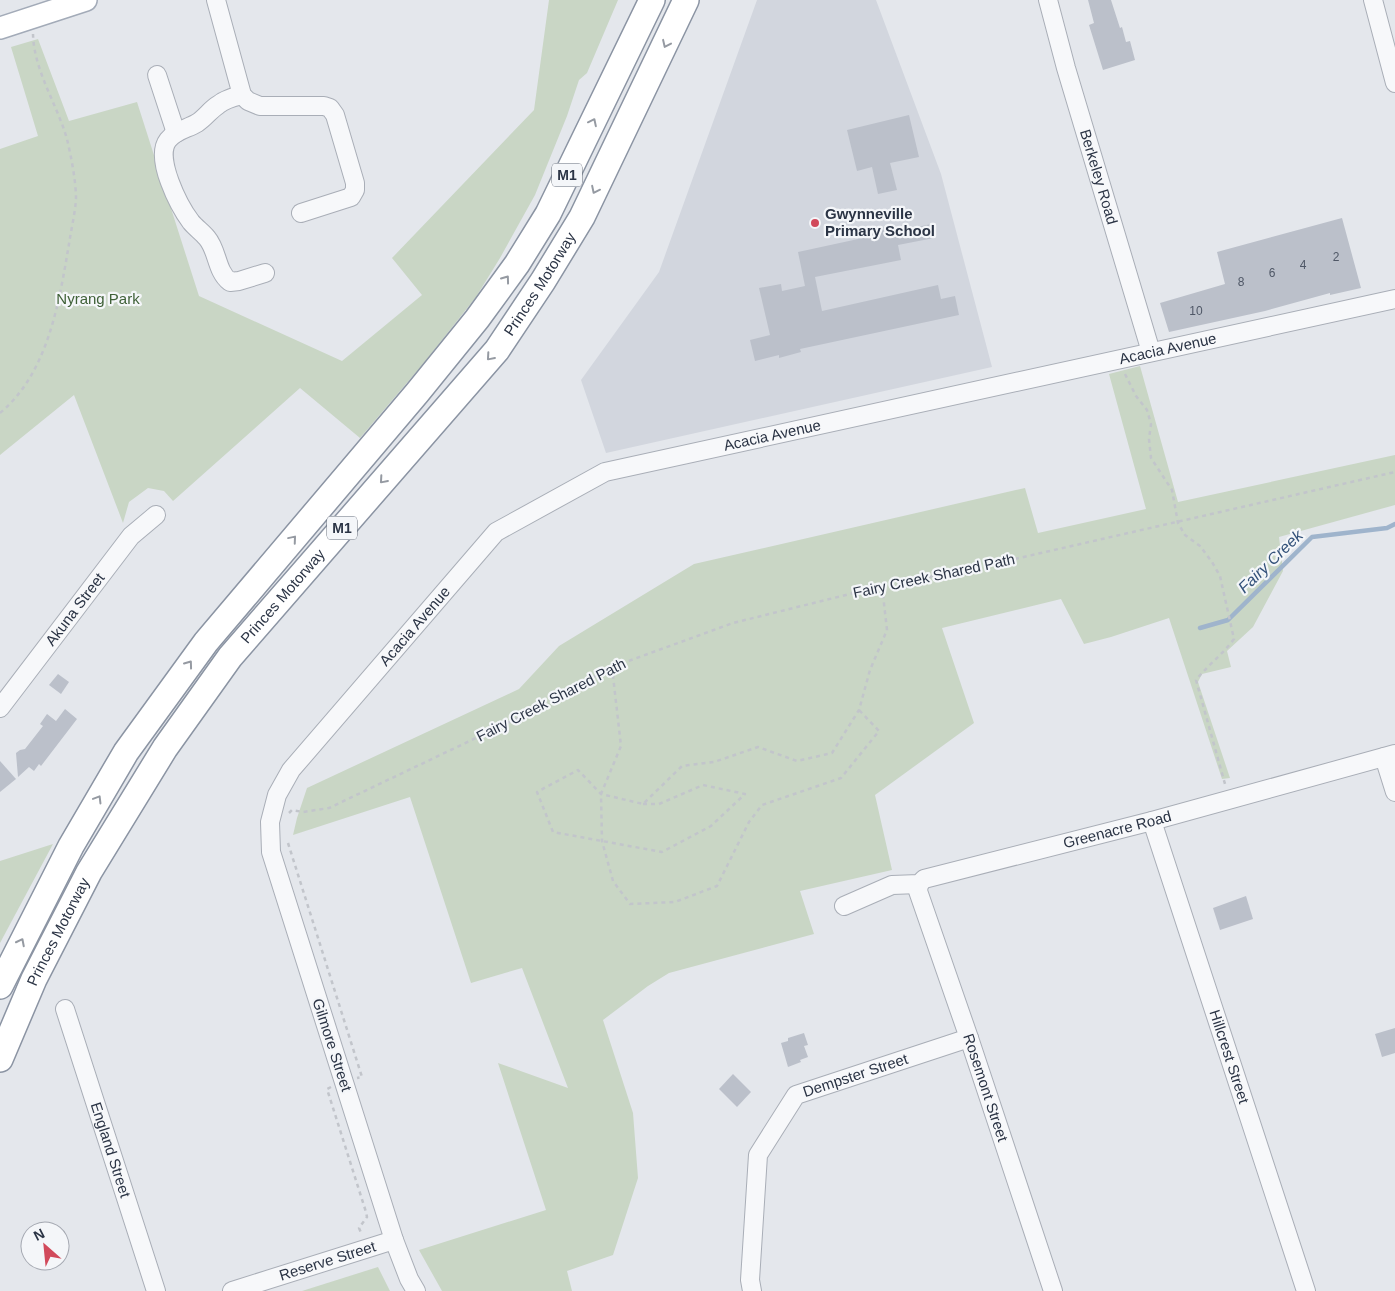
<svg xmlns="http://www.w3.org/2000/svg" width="1395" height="1291" viewBox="0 0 1395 1291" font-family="Arial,sans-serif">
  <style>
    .built { fill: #d2d6de }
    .green { fill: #c9d6c5 }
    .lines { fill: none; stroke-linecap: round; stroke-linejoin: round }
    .stream { stroke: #9fb4cc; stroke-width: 4.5 }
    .building { fill: #bbc0ca }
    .minor-casing { stroke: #a9aeb7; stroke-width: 20 }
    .major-casing { stroke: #a3abb8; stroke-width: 24 }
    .highway-casing { stroke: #8b94a3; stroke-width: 28 }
    .path { stroke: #c2c5cb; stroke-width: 2.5; stroke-dasharray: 4 4; stroke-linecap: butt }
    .minor { stroke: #f7f8fa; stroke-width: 18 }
    .major { stroke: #fff; stroke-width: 21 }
    .highway { stroke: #fff; stroke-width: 25 }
    .oneway { stroke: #959aa2 }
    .poi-dot { fill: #d1495b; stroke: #f4f6f9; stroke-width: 2 }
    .labels { text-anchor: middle; stroke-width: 4.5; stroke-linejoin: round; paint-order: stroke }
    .number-label { font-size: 12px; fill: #4f5766 }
    .shield { fill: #f4f6f9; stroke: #676e7b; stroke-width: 1 }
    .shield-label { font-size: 14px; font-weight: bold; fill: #2b3445 }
    .street-label { font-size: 15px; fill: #2b3445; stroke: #f4f6f9 }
    .poi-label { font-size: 15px; font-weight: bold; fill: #2b3445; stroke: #f4f6f9; text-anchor: start }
    .park-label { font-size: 15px; fill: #3f6138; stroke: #f4f6f9 }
    .water-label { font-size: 16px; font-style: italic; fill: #34527a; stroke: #f4f6f9 }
  </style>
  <rect width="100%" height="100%" fill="#e4e7ec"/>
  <polygon class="built" points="757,0 876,0 941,174 992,367 606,453 581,380 659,272"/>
  <g class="green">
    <polygon points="549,0 618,0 587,73 579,80 567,116 535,195 500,258 476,297 423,364 360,438 300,388 173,501 164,491 148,488 129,502 123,523 74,395 0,455 0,149 38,136 11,47 38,39 69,121 137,102 199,296 342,361 422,295 392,258 534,110"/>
    <polygon points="1140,366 1178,502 1395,455 1395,505 1279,537 1283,571 1253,627 1227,651 1231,667 1202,674 1198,682 1230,778 1222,779 1169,618 1111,637 1084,644 1061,599 942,628 974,723 875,795 892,870 800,891 814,934 669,973 648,986 603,1020 633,1113 638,1178 613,1255 567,1271 572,1291 442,1291 419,1250 546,1210 498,1063 568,1088 522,968 471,983 410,797 293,835 297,818 307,788 519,689 559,646 694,564 1025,488 1038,533 1146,509 1109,374"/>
    <polygon points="53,844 0,943 0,861"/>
    <polygon points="378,1267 390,1291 302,1291"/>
  </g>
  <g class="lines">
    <polyline class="stream" points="1200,628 1228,620 1312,537 1387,528 1395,524"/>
  </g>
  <g class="building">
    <polygon points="1088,0 1111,0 1120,28 1122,27 1126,42 1130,41 1135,60 1103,70 1089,25 1094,23"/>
    <polygon points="909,115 919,157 890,163 897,190 878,194 872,167 857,171 847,130"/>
    <polygon points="1342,218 1361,288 1330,295 1330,293 1265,311 1169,332 1160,303 1225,284 1217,252"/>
    <polygon points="931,224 934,238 898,245 901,260 815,277 822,311 938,285 941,299 955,296 959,315 800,349 801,352 779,358 779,355 755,361 750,340 770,335 759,288 781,284 782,291 805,286 798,252 872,236 870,231 893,225 895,232"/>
    <polygon points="58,674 69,682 61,694 49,685"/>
    <polygon points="65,709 77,719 41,766 39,764 34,771 29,767 18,777 16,753 20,750 25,749 43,726 40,724 47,714 56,721"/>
    <polygon points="0,761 16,779 0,792"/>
    <polygon points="1246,896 1253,919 1220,930 1213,908"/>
    <polygon points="1395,1028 1395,1053 1382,1057 1375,1034"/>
    <polygon points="804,1033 808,1045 804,1046 808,1057 800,1060 801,1062 788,1067 781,1043 788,1041 788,1038"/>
    <polygon points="733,1074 751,1092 737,1107 719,1089"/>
  </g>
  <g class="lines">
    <g class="minor-casing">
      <g id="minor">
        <polyline points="216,0 242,95 248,101 260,106 324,106 330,108 335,115 355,183 355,190 351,197 301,213"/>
        <path id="s1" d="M 1048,0 L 1066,68 L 1151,352"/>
        <polyline points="1373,0 1395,83"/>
        <polyline points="157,75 176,133"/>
        <path d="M 242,95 C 234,97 225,99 218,105 C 210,110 205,118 197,123 C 187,129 176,130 168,140 C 154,158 179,206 191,222 C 196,228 202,232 207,238 C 218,251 216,271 230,282 L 239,281 L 265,273"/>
        <path id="s2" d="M 0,708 L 131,536 L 156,515"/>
        <polyline points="1384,757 1395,792"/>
        <path id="s3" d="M 1152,821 L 1306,1291"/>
        <path id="s4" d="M 919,884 L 918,891 L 969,1038 L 1053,1291"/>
        <path id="s5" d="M 844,906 L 892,885 L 919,884 L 924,879 L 1152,821 L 1395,754"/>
        <path id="s6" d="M 65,1009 L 156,1291"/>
        <path id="s7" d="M 232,1291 L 394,1240"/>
        <path id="s8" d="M 416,1291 L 409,1279 L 394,1240 L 271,852 L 270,822 L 277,795 L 291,770 L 496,532 L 605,472 L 1395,299"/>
        <path id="s9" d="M 752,1291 L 750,1280 L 758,1155 L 796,1095 L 969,1038"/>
      </g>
    </g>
    <g class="major-casing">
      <polyline id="major" points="0,28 86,0"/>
    </g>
    <g class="highway-casing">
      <g id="highway">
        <polyline points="0,986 71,846 126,752 206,642 417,393 477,319 517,264 548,214 652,0"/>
        <path id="s10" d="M 0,1059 L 34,979 L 89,872 L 165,748 L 230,657 L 497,350 L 543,281 L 582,217 L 686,0"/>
      </g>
    </g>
    <g class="path">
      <path d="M 1125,374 L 1136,396 L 1147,410 L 1151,424 L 1149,439 L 1151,458 L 1172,490 L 1178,523 L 1185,535 L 1200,546 L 1212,562 L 1220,576 L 1234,639 C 1222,655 1208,665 1196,680 L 1225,784"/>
      <path d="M 0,413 C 48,373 59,303 69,244 C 71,230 75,214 76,199 C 76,181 71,156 67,139 C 57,104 34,71 33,34"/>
      <polyline points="612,667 621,746 601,794 602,841 613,881 630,904 675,902 717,886 749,822 762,805 841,778 879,731 859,710"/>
      <polyline points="643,804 659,804 703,785 745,794 711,826 662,852 553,832 537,792 578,770 601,794 643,804 682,766 714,762 758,747 797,761 832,753 859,710 870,670 887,630 882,586"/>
      <polyline points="289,813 292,810 303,812 329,808 520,717 612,667 733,623 882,586 971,569 1395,472"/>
      <polyline points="288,843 362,1077 357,1078"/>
      <polyline points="331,1087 327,1089 366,1212 367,1217 359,1228 362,1235"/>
    </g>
    <use href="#minor" class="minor"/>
    <use href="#major" class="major"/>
    <use href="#highway" class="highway"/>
  </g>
  <defs><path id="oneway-chevron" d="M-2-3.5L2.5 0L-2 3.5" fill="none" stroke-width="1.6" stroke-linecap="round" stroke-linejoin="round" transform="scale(1.25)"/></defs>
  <g class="oneway">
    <use href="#oneway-chevron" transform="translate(666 44) rotate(115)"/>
    <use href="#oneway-chevron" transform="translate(593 122) rotate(-64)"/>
    <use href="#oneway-chevron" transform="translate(595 190) rotate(116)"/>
    <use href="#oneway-chevron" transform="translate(506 279) rotate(-54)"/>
    <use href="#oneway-chevron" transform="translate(490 357) rotate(131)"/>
    <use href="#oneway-chevron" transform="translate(383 480) rotate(131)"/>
    <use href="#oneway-chevron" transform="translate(293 539) rotate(-50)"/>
    <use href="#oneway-chevron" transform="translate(189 664) rotate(-54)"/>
    <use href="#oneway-chevron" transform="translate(98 799) rotate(-59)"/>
    <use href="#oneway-chevron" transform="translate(21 942) rotate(-63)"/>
  </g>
  <circle class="poi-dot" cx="815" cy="223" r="5"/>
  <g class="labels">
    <g class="number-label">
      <text x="1336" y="261">2</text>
      <text x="1303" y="269">4</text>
      <text x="1272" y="277">6</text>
      <text x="1241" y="286">8</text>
      <text x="1196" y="315">10</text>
    </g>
    <g class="shield">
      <rect x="552" y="163.5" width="30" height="23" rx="4"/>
      <rect x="327" y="516.5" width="30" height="23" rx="4"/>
    </g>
    <g class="shield-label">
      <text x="567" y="180">M1</text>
      <text x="342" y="533">M1</text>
    </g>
    <g class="street-label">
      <text dy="5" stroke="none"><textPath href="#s1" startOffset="184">Berkeley Road</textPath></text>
      <text dy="5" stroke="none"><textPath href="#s10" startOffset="950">Princes Motorway</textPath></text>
      <text dy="5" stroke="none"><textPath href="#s8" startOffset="1564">Acacia Avenue</textPath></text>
      <text dy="5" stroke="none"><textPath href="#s8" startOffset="1159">Acacia Avenue</textPath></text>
      <text transform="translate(934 576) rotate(-12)" y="5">Fairy Creek Shared Path</text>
      <text dy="5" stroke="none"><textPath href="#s10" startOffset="545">Princes Motorway</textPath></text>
      <text dy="5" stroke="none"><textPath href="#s2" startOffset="124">Akuna Street</textPath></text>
      <text dy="5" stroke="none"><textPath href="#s8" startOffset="739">Acacia Avenue</textPath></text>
      <text transform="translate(551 700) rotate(-27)" y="5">Fairy Creek Shared Path</text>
      <text dy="5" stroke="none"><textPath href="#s5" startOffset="286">Greenacre Road</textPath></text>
      <text dy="5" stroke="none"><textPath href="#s10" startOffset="140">Princes Motorway</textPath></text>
      <text transform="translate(332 1045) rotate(72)" y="5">Gilmore Street</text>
      <text dy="5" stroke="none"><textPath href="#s3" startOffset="248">Hillcrest Street</textPath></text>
      <text dy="5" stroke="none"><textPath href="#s9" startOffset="270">Dempster Street</textPath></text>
      <text dy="5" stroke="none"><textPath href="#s4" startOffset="215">Rosemont Street</textPath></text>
      <text dy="5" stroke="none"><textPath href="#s6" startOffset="148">England Street</textPath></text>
      <text dy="5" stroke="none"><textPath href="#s7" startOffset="100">Reserve Street</textPath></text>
    </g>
    <g class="poi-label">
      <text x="825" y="219">Gwynneville<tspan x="825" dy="17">Primary School</tspan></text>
    </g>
    <g class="park-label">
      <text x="98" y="304">Nyrang Park</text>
    </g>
    <g class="water-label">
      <text transform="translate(1270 561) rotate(-44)" y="6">Fairy Creek</text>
    </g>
  </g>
  <g transform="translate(45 1246) rotate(333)"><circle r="24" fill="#f4f6f9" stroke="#a4a8b1"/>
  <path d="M0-4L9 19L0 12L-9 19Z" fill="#d1495b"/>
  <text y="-8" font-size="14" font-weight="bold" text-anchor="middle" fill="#2b3445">N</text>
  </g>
</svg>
